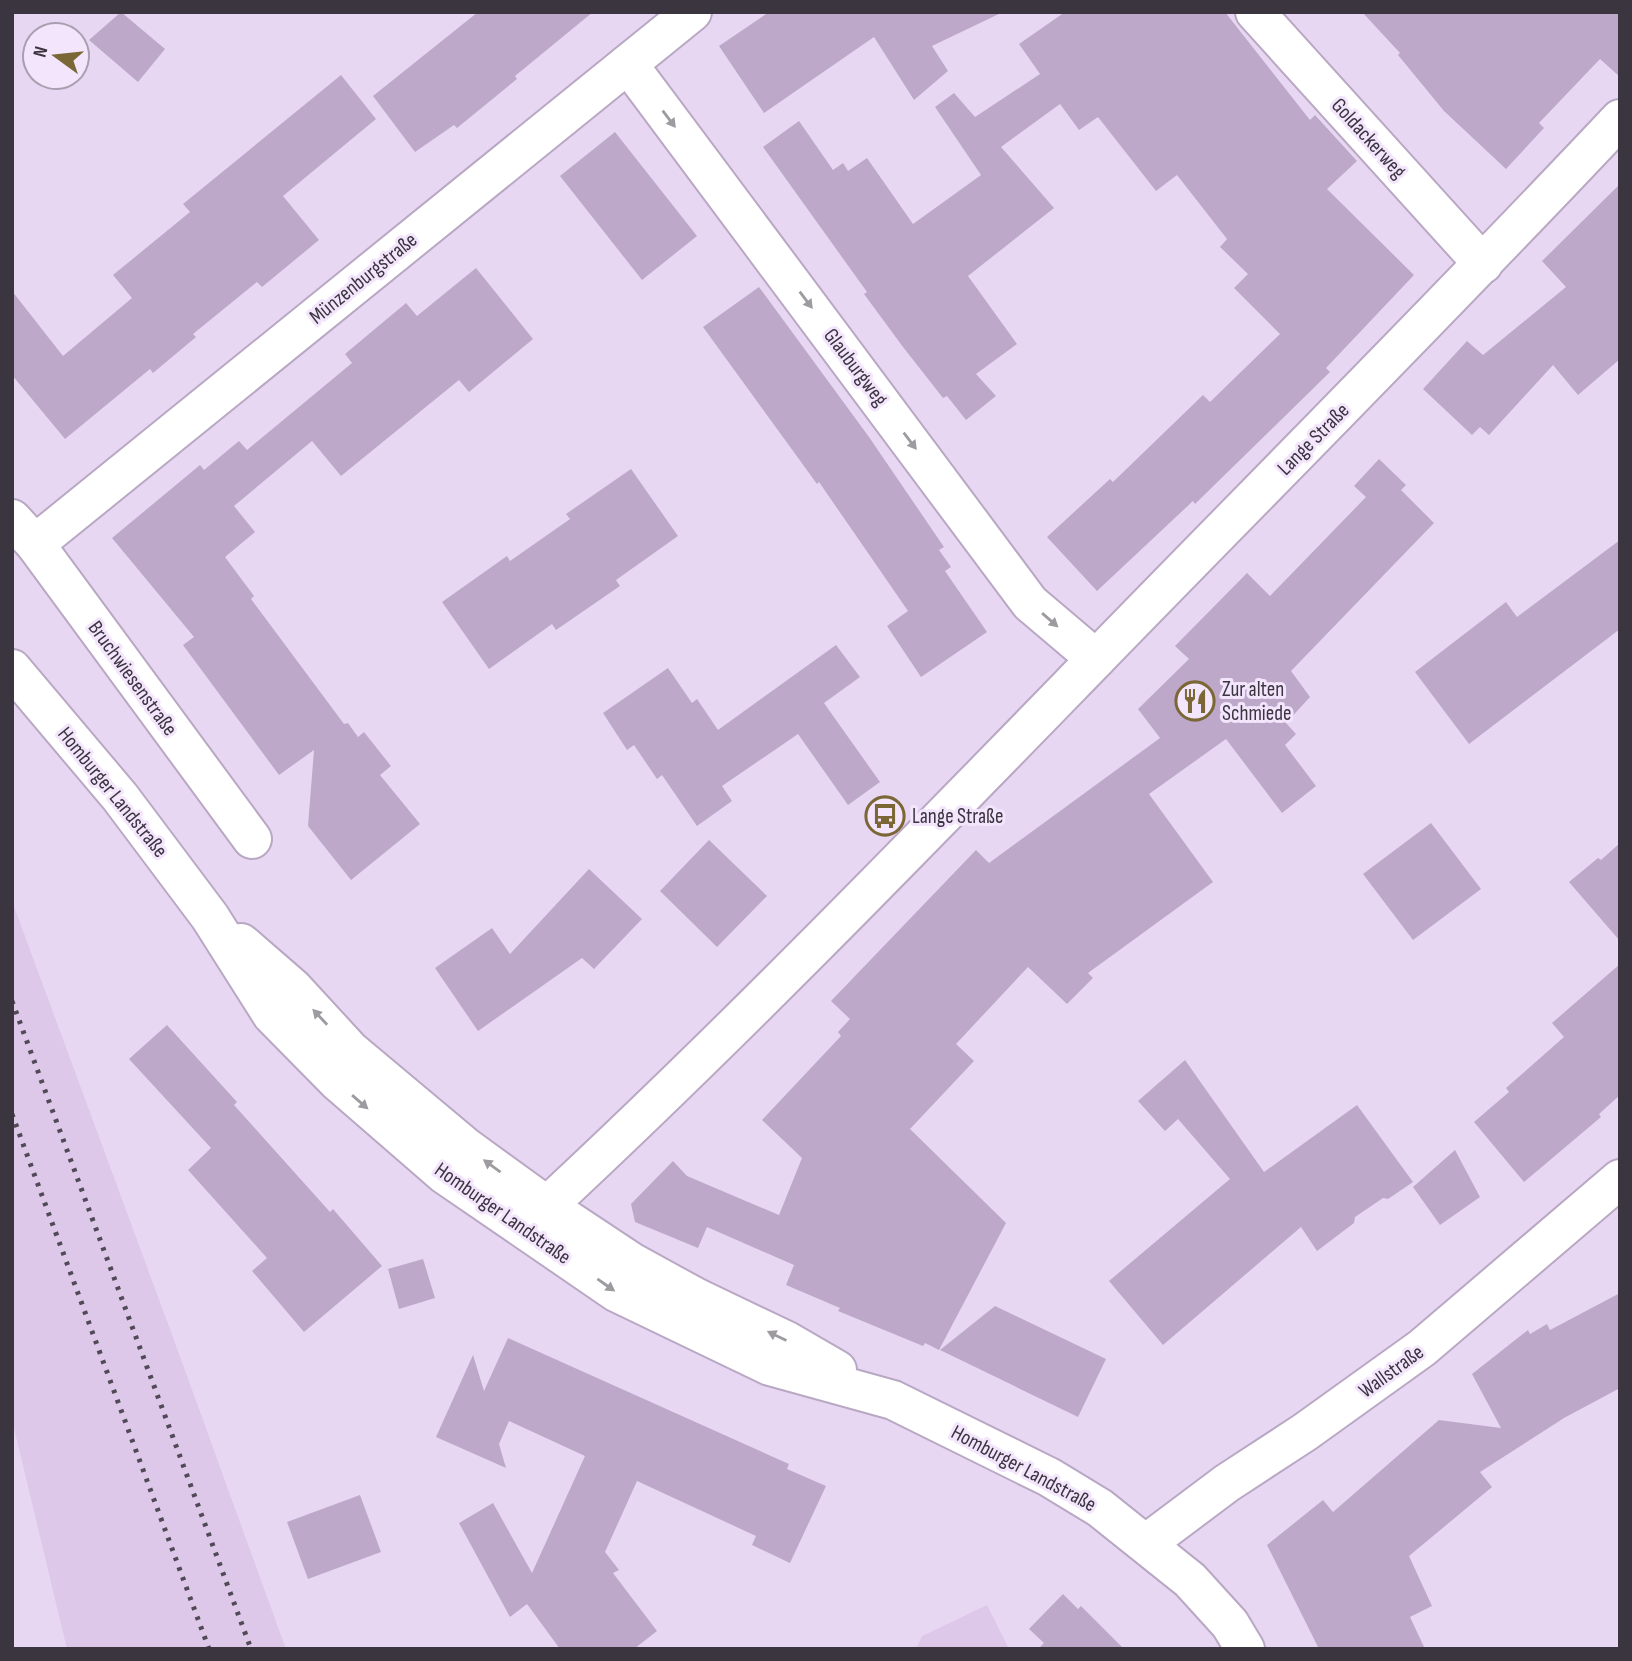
<svg xmlns="http://www.w3.org/2000/svg" width="1632" height="1661" viewBox="0 0 1632 1661" font-family="'Sofia Sans Condensed',sans-serif">
  <style>
    .built { fill: #ddc8ea }
    .building { fill: #bda8ca }
    .lines { fill: none; stroke-linecap: round; stroke-linejoin: round }
    .minor-casing { stroke: #b9a8c3; stroke-width: 42 }
    .major-casing { stroke: #b9a8c3; stroke-width: 42 }
    .minor { stroke: #fff; stroke-width: 38 }
    .major { stroke: #fff; stroke-width: 38 }
    .rail { stroke: #504956; stroke-width: 5; stroke-dasharray: 3.5 7; stroke-linecap: butt }
    .oneway { fill: #9d9aa0 }
    .labels { text-anchor: middle; stroke-width: 6; stroke-linejoin: round; paint-order: stroke }
    .street-label { font-size: 21px; fill: #3b3540; stroke: #f3e5fc }
    .poi-label { font-size: 21px; fill: #3b3540; stroke: #f3e5fc; text-anchor: start }
  </style>
  <rect width="100%" height="100%" fill="#e8d7f3"/>
  <g class="built">
    <polygon points="12,901 174,1340 286,1649 67,1649 12,1420"/>
    <polygon points="987,1605 1009,1649 916,1649 922,1636"/>
  </g>
  <g class="building">
    <polygon points="121,12 165,49 138,82 89,40"/>
    <polygon points="478,12 593,12 515,76 517,79 457,128 454,125 415,152 373,96"/>
    <polygon points="769,12 1003,12 932,46 948,71 914,100 874,37 764,113 719,46"/>
    <polygon points="1065,12 1225,12 1310,120 1315,115 1357,161 1327,189 1414,275 1326,368 1330,372 1195,504 1193,501 1097,591 1047,537 1110,479 1113,482 1203,395 1210,402 1280,334 1234,288 1248,274 1220,247 1227,239 1177,175 1156,191 1098,117 1079,130 1060,104 1001,147 1054,208 968,276 1017,344 976,374 996,396 966,420 947,396 943,398 903,347 864,294 867,292 763,147 799,121 833,170 843,163 848,171 867,158 913,224 981,175 935,107 954,93 975,117 1040,74 1019,44"/>
    <polygon points="1362,12 1620,12 1620,77 1600,59 1539,123 1544,128 1506,169 1444,111 1398,55 1400,53"/>
    <polygon points="341,75 376,119 283,196 319,240 262,287 257,282 193,334 196,337 153,373 150,369 65,439 12,375 12,291 63,356 132,298 113,275 190,212 183,204"/>
    <polygon points="615,132 697,236 642,280 560,176"/>
    <polygon points="1620,184 1620,359 1578,395 1553,365 1489,435 1480,427 1472,435 1423,389 1467,341 1483,355 1566,287 1542,261"/>
    <polygon points="476,268 533,339 469,392 459,380 341,476 312,441 234,506 255,532 225,557 254,596 251,599 344,724 348,723 358,737 364,732 391,766 380,775 420,824 351,880 308,826 314,750 279,775 183,645 194,637 112,538 200,465 204,470 239,441 247,450 352,363 345,354 406,303 417,316"/>
    <polygon points="759,287 869,437 944,547 939,550 951,567 945,571 987,632 921,677 887,626 908,611 819,482 817,484 703,327"/>
    <polygon points="1379,459 1406,485 1401,490 1434,523 1291,671 1310,697 1286,723 1296,734 1285,745 1316,786 1282,813 1226,739 1149,794 1213,882 1088,973 1093,978 1067,1004 1028,967 956,1044 974,1061 910,1129 1006,1223 939,1350 925,1343 923,1346 838,1311 840,1308 786,1285 794,1265 707,1227 698,1248 635,1222 631,1204 673,1161 687,1176 779,1215 802,1158 762,1120 841,1036 838,1032 850,1019 831,1001 976,850 989,863 1160,738 1138,709 1189,659 1175,646 1247,573 1270,596 1366,497 1354,486"/>
    <polygon points="631,469 678,536 616,580 620,586 556,630 552,624 489,669 442,602 507,556 510,561 570,519 566,514"/>
    <polygon points="1620,540 1620,629 1469,744 1415,672 1506,602 1517,617"/>
    <polygon points="836,645 860,677 824,703 880,782 848,805 798,734 722,786 732,801 697,826 662,775 657,779 634,745 627,750 603,713 668,668 692,703 697,699 718,730"/>
    <polygon points="1431,823 1481,889 1413,940 1363,874"/>
    <polygon points="709,840 767,896 717,947 660,891"/>
    <polygon points="1620,843 1620,941 1569,882 1598,858 1601,860"/>
    <polygon points="589,869 642,919 594,969 582,958 478,1031 435,968 492,928 510,954"/>
    <polygon points="1620,964 1620,1095 1599,1114 1601,1117 1524,1182 1474,1122 1509,1092 1506,1088 1564,1037 1552,1023"/>
    <polygon points="167,1025 237,1102 234,1105 330,1212 333,1209 382,1266 304,1332 252,1271 267,1258 188,1170 211,1148 129,1059"/>
    <polygon points="1185,1060 1264,1172 1357,1105 1413,1182 1388,1199 1383,1198 1355,1217 1354,1223 1317,1251 1301,1227 1163,1345 1109,1281 1230,1179 1178,1119 1165,1131 1138,1101"/>
    <polygon points="1455,1150 1480,1197 1440,1225 1413,1187"/>
    <polygon points="423,1259 435,1298 399,1309 388,1269"/>
    <polygon points="1620,1293 1620,1388 1564,1418 1480,1472 1492,1487 1409,1556 1432,1606 1410,1617 1425,1649 1319,1649 1267,1545 1323,1500 1333,1512 1439,1420 1501,1428 1472,1374 1528,1330 1530,1334 1547,1324 1550,1330"/>
    <polygon points="995,1306 1106,1359 1078,1417 940,1350"/>
    <polygon points="508,1338 789,1464 787,1469 826,1486 790,1563 752,1545 756,1536 637,1481 605,1552 619,1570 613,1573 657,1631 634,1649 560,1649 527,1604 510,1617 459,1523 493,1503 532,1573 585,1456 509,1421 499,1444 506,1468 436,1437 473,1355 484,1391"/>
    <polygon points="360,1495 381,1552 308,1579 287,1522"/>
    <polygon points="1063,1594 1078,1609 1081,1606 1124,1649 1038,1649 1044,1643 1029,1629"/>
  </g>
  <g class="lines">
    <g class="minor-casing">
      <g id="minor">
        <polyline points="1255,12 1483,264"/>
        <polyline points="628,64 1030,603 1096,659"/>
        <polyline points="12,519 35,544 252,839"/>
        <polyline points="35,544 692,12"/>
        <path d="M 529,1232 L 547,1206 C 736,1030 916,844 1096,659 C 1271,479 1448,302 1620,119"/>
        <polyline points="1147,1543 1227,1483 1305,1432 1422,1348 1620,1179"/>
      </g>
    </g>
    <g class="major-casing">
      <g id="major">
        <polyline points="12,669 120,797 210,917 272,1015 338,1082 444,1174 616,1292 770,1366 893,1400 1049,1477 1100,1508 1190,1580 1230,1624 1245,1649"/>
        <polyline points="241,943 293,988 350,1050 467,1148 547,1206 633,1263 697,1298 787,1341 837,1370"/>
      </g>
    </g>
    <use href="#minor" class="minor"/>
    <use href="#major" class="major"/>
    <g class="rail">
      <polyline points="12,1001 251,1649"/>
      <polyline points="12,1114 209,1649"/>
    </g>
  </g>
  <defs><path id="oneway-solid" d="M-6-.8H1V-3.2L6.5 0L1 3.2V.8H-6Z" transform="scale(1.75)"/></defs>
  <g class="oneway">
    <use href="#oneway-solid" transform="translate(669 119) rotate(53)"/>
    <use href="#oneway-solid" transform="translate(806 300) rotate(53)"/>
    <use href="#oneway-solid" transform="translate(910 441) rotate(53)"/>
    <use href="#oneway-solid" transform="translate(1050 620) rotate(41)"/>
    <use href="#oneway-solid" transform="translate(320 1017) rotate(-133)"/>
    <use href="#oneway-solid" transform="translate(360 1102) rotate(41)"/>
    <use href="#oneway-solid" transform="translate(492 1166) rotate(-144)"/>
    <use href="#oneway-solid" transform="translate(606 1285) rotate(35)"/>
    <use href="#oneway-solid" transform="translate(777 1336) rotate(-154)"/>
  </g>
  <defs>
    <g id="restaurant-ring" transform="scale(2.0125)"><circle r="9.5" fill="#f3e5fc" stroke="#7a6735" stroke-width="1.5"/><path d="M-5-6h1v4h1v-4h1v4h1v-4h1v5L-1.5 .5V6h-2V.5L-5-1ZM5-6V6H3V1.5H1.5Q1.5-4 5-6Z" fill="#7a6735"/></g>
    <g id="bus-ring" transform="scale(2.0125)"><circle r="9.5" fill="#f3e5fc" stroke="#7a6735" stroke-width="1.5"/><path d="M-5-6H5V4H4V6H2V4H-2V6H-4V4H-5ZM-3.5-4V0h7V-4ZM-3.5 1.2v1.5H-2V1.2ZM2 1.2v1.5H3.5V1.2Z" fill="#7a6735"/></g>
  </defs>
  <g fill-rule="evenodd">
    <use href="#restaurant-ring" x="1195" y="701"/>
    <use href="#bus-ring" x="885" y="816"/>
  </g>
  <g class="labels">
    <g class="street-label">
      <text transform="translate(1369 138) rotate(48)" y="7">Goldackerweg</text>
      <text transform="translate(363 278) rotate(-39)" y="7">Münzenburgstraße</text>
      <text transform="translate(856 367) rotate(53)" y="7">Glauburgweg</text>
      <text transform="translate(1313 439) rotate(-45)" y="7">Lange Straße</text>
      <text transform="translate(133 678) rotate(54)" y="7">Bruchwiesenstraße</text>
      <text transform="translate(113 792) rotate(51)" y="7">Homburger Landstraße</text>
      <text transform="translate(503 1213) rotate(35)" y="7">Homburger Landstraße</text>
      <text transform="translate(1391 1371) rotate(-36)" y="7">Wallstraße</text>
      <text transform="translate(1024 1468) rotate(28)" y="7">Homburger Landstraße</text>
    </g>
    <g class="poi-label">
      <text x="1222" y="696">Zur alten<tspan x="1222" dy="24">Schmiede</tspan></text>
      <text x="912" y="823">Lange Straße</text>
    </g>
  </g>
  <rect width="1632" height="1661" fill="none" stroke="#3b3540" stroke-width="28"/>
  <g transform="translate(56 56) rotate(285)"><circle r="33" fill="#f3e5fc" stroke="#a99fb1" stroke-width="2"/>
  <path d="M0-5L12 26L0 18L-12 26Z" fill="#7a6735"/>
  <text y="-10" font-size="19" font-weight="bold" text-anchor="middle" fill="#3b3540">N</text>
  </g>
</svg>
